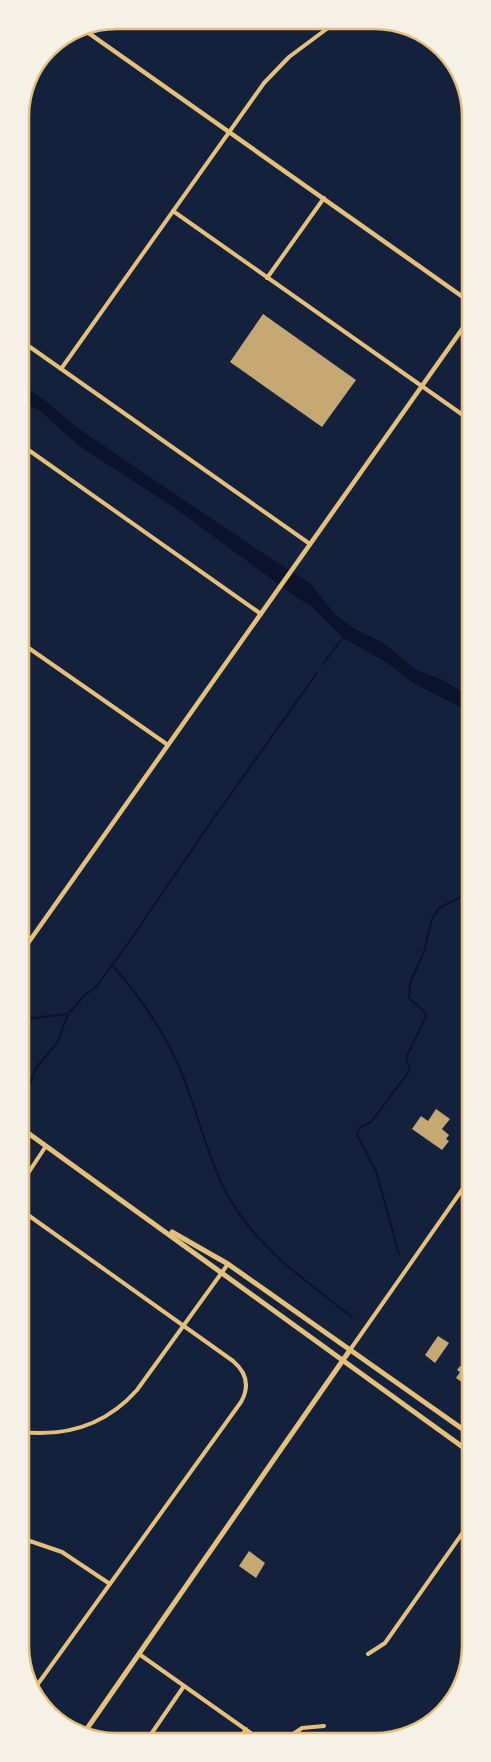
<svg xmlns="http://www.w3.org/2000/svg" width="491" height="1762" viewBox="0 0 491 1762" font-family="'Varela Round',sans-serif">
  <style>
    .water { fill: #0b132b }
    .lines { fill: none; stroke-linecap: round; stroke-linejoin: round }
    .stream { stroke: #0b132b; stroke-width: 2 }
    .building { fill: #c6a872 }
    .minor { stroke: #e5c07b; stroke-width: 4 }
    .tertiary { stroke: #e5c07b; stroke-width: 4.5 }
    .secondary { stroke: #e5c07b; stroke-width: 5 }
    .rim { fill: none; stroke: #e5c07b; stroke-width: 2.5 }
  </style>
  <rect width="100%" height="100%" fill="#14213d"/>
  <polygon class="water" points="20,384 42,398 79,429 264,554 310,583 335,614 355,629 382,642 418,671 443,680 470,697 470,712 413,683 389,664 342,637 310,605 297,598 175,508 79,446 38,409 20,402"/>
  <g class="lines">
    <g class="stream">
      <polyline points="323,664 344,636"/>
      <path d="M 112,965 C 140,996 163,1030 180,1069 C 199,1114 208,1164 234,1206 C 263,1252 309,1283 352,1317"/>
      <polyline points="21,1017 34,1018 68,1014"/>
      <polyline points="21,1097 26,1094 36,1068 57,1043 68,1014 85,995 96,987 129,942 213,819 317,673"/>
      <polyline points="399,1254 376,1171 357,1135 359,1128 371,1122 410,1070 406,1058 426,1017 425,1012 409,998 410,983 424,952 432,919 439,908 459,898 470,880"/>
    </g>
  </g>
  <g class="building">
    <polygon points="263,314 356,380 322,427 230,362"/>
    <polygon points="436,1109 450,1119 442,1129 449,1135 446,1139 449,1141 442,1150 412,1129 421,1116 428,1121"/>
    <polygon points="438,1336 449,1343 435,1363 425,1355"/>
    <polygon points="467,1362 471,1364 471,1380 467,1386 456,1378 460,1372 457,1370 460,1366 463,1368"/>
    <polygon points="249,1551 265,1563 256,1578 239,1566"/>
  </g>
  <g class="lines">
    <g class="minor">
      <polyline points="173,211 470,420"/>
      <polyline points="267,278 324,198"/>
      <polyline points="20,340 310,544"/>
      <polyline points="61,369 264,83 289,57 336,22"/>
      <polyline points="20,444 261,614"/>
      <polyline points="20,642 168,745"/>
      <polyline points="21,1184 46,1146"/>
      <path d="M 21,1210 L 233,1361 C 246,1372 250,1386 241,1402 L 35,1688"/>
      <polyline points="350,1350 471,1177"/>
      <path d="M 21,1432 C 66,1437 106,1425 137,1390 L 228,1264"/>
      <polyline points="21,1538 62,1552 110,1584"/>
      <polyline points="139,1654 262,1741"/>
      <polyline points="368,1654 385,1643 471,1521"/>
      <polyline points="147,1740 184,1686"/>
      <polyline points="238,1741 246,1729"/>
      <polyline points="283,1741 302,1728 324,1726"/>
    </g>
    <g class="tertiary">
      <polyline points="80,27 470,302"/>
      <polyline points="21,953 470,318"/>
    </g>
    <g class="secondary">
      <polyline points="21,1128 471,1453"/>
      <polyline points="172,1232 228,1264 471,1435"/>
      <polyline points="84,1733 350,1350"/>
    </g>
  </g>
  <path d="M0 0H491V1762H0ZM116 29H375A87 87 0 0 1 462 116V1646A87 87 0 0 1 375 1733H116A87 87 0 0 1 29 1646V116A87 87 0 0 1 116 29Z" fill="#f6f1e7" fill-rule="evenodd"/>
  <path class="rim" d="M116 29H375A87 87 0 0 1 462 116V1646A87 87 0 0 1 375 1733H116A87 87 0 0 1 29 1646V116A87 87 0 0 1 116 29Z"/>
</svg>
